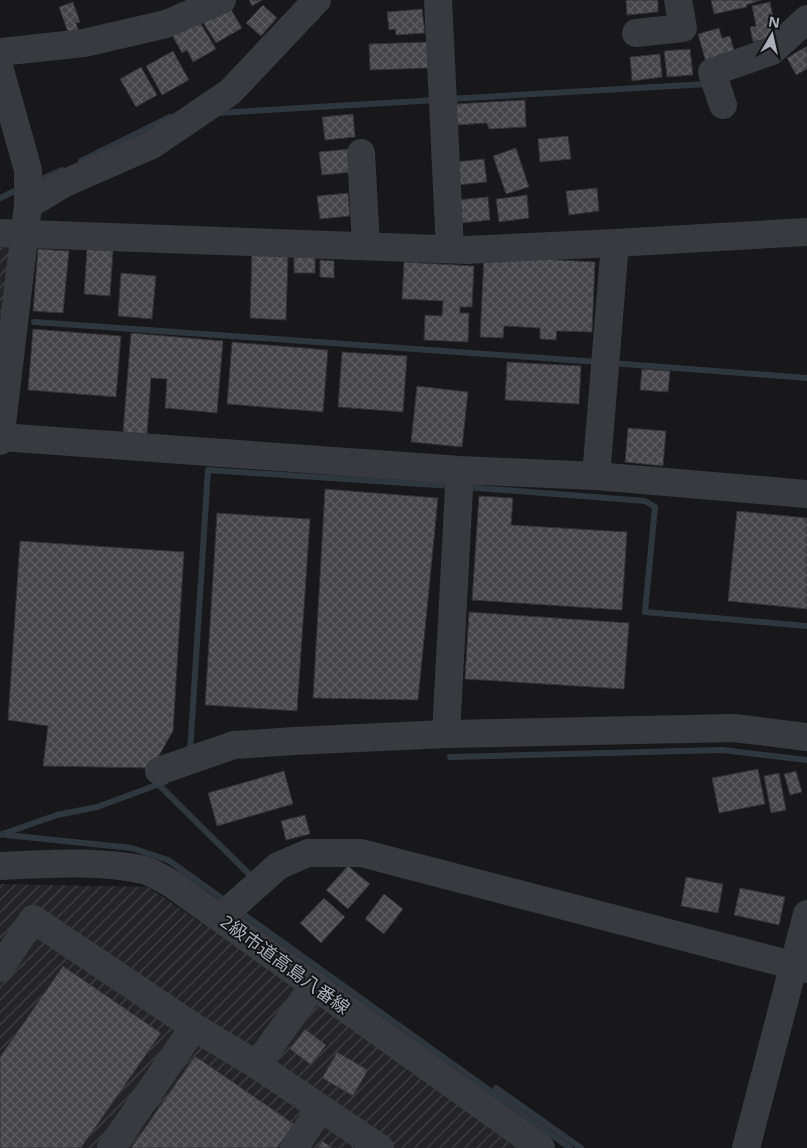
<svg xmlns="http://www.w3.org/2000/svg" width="807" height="1148" viewBox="0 0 807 1148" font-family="'Open Sans','Noto Sans JP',sans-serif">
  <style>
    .industrial { fill: url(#industrial-furrows) }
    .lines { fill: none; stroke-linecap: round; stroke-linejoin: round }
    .stream { stroke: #2f373e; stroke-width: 6 }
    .building { fill: url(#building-cross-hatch); stroke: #323236 }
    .minor { stroke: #393a3f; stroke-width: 28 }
    .labels { text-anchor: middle; stroke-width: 4; stroke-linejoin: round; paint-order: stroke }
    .street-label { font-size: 18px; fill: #abafba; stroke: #131315 }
  </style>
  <defs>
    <pattern id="industrial-furrows" width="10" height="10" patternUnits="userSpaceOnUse" patternTransform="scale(1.25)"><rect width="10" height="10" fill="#242427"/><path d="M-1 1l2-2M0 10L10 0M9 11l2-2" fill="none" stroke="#414144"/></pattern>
    <pattern id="building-cross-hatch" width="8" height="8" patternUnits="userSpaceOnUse" patternTransform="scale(1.25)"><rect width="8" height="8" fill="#45454a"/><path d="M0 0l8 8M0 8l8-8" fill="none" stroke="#5d5d62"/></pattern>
  </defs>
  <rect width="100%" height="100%" fill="#18181a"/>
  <g class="industrial">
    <polygon points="0,240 18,242 0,386"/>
    <polygon points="0,884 148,887 535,1148 0,1148"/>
  </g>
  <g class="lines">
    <g class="stream">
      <polyline points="449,99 707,84"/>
      <polyline points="218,113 437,100"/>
      <polyline points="81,161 170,117"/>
      <polyline points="35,182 62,170"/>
      <polyline points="0,198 21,188"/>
      <polyline points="34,322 599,362"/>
      <polyline points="611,363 807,378"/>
      <polyline points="465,487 645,501 655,507 645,612 807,626"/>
      <polyline points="190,752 208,470 453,486"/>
      <polyline points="450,757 722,750 807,760"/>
      <polyline points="158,784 251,876"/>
      <polyline points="0,835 57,815 97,807 165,782"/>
      <polyline points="6,835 132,848 168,860 227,902"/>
      <polyline points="239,911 570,1148"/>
      <polyline points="496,1088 581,1148"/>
    </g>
  </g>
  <g class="building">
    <polygon points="249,0 262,0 252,6"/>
    <polygon points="626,0 658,0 658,12 627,15"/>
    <polygon points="711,0 761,0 746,5 747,7 714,14"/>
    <polygon points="73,2 80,22 76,23 79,32 69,35 59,7"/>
    <polygon points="770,2 777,37 753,42 750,27 756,26 752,6"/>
    <polygon points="227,3 242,28 216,43 201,19"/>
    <polygon points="263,5 277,18 261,36 246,23"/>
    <polygon points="422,9 425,33 396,35 395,29 389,30 387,12"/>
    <polygon points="198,19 216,49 193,62 187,50 182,53 172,35"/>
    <polygon points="719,28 722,38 730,36 736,58 707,66 698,34"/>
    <polygon points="428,42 429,68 370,70 369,44"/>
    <polygon points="807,46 807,69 796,75 787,58"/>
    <polygon points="690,49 693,75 667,77 664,51"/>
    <polygon points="173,51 189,80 162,95 146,66"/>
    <polygon points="660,54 662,77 632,81 630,57"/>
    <polygon points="141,67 157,95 136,107 120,79"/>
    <polygon points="525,100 526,127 489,129 487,123 457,125 455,104"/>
    <polygon points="353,114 355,137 325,140 322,117"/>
    <polygon points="568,136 571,159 540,162 538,139"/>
    <polygon points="516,148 529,187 506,194 493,156"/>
    <polygon points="350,149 352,172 322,175 319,152"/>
    <polygon points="484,159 487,182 457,185 454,162"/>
    <polygon points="597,188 599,211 569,215 566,191"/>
    <polygon points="348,193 350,216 320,219 317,196"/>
    <polygon points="527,195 529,218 499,222 496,199"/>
    <polygon points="488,197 490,220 460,223 457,200"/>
    <polygon points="38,249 69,251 63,313 33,311"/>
    <polygon points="87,249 113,251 110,296 84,294"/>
    <polygon points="252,253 288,255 286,320 250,318"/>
    <rect x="294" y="255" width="21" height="18"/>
    <polygon points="484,256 595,262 592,332 557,331 556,340 540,339 540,328 504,326 503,338 480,337"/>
    <polygon points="320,260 334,261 334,278 320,277"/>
    <polygon points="404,262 474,266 472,307 460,307 460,313 469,313 468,342 424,340 425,315 442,316 443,301 402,299"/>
    <polygon points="121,273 156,276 152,319 118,316"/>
    <polygon points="33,329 121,336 116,397 28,390"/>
    <polygon points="131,333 223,341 217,413 165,408 167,379 151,378 147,434 123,432"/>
    <polygon points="232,342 328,350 323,412 227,404"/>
    <polygon points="342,352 407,356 403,412 338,407"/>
    <polygon points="507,362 581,366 579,404 505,400"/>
    <polygon points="642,369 670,371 668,392 640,390"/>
    <polygon points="417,386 468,392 462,447 411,442"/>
    <polygon points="628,428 666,431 663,466 625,462"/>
    <polygon points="325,489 438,498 418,700 313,698"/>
    <polygon points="479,496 513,498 511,525 627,532 622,610 472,600"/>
    <polygon points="737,511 807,518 807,609 728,601"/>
    <polygon points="217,513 310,519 297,711 205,705"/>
    <polygon points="20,541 184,552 173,731 152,768 43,766 48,726 8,720"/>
    <polygon points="469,612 629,623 624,689 465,679"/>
    <polygon points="758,769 765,804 719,813 712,778"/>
    <polygon points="284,771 293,804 217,826 208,793"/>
    <polygon points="796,771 802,792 790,795 784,774"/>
    <polygon points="779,773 786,810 771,813 764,776"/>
    <polygon points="305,815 310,834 286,840 281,821"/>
    <polygon points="348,866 370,884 348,909 326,890"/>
    <polygon points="686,877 723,884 718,913 681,906"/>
    <polygon points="740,888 785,897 779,925 734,915"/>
    <polygon points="384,894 403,909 384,934 365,919"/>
    <polygon points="324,898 345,917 321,943 300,923"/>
    <polygon points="63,966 161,1033 81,1148 0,1148 0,1057"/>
    <polygon points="305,1029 326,1045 311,1065 290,1049"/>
    <polygon points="337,1052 368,1070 353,1096 322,1078"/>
    <polygon points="195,1056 294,1124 277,1148 131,1148"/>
    <polygon points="322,1141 333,1148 317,1148"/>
  </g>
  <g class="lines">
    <g class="minor">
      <polyline points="438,0 450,249"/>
      <polyline points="636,33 683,28 678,0"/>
      <polyline points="0,52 84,43 166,24 222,0"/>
      <polyline points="0,70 28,170 28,205 0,441"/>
      <polyline points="723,105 712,72 772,51 807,19"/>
      <polyline points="361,153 366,246"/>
      <polyline points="28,205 65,183 152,145 230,92 317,0"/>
      <polyline points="0,233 466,250 615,243 807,232"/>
      <polyline points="0,437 460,470 596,476 807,494"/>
      <polyline points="596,476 615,243"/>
      <polyline points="446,734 460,470"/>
      <polyline points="159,771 234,745 294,741 446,734 734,728 807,737"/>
      <path d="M 0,866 C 46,864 99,860 144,870 C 154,873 163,879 172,884 L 541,1148"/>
      <polyline points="220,918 278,866 308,853 361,853 807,969"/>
      <polyline points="0,968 33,919 194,1027 111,1148"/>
      <polyline points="314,985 257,1065 380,1148"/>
      <polyline points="194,1027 257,1065"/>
      <polyline points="294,1148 321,1108"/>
      <polyline points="746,1148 807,914"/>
    </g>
  </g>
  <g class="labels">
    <g class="street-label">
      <text transform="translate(285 965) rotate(36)" y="6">2級市道高島八番線</text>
    </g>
  </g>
  <g transform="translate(772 35) rotate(9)" stroke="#131315" stroke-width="4" paint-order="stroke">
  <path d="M0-4L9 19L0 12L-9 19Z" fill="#abafba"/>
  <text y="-8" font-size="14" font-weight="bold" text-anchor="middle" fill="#abafba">N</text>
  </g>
</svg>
